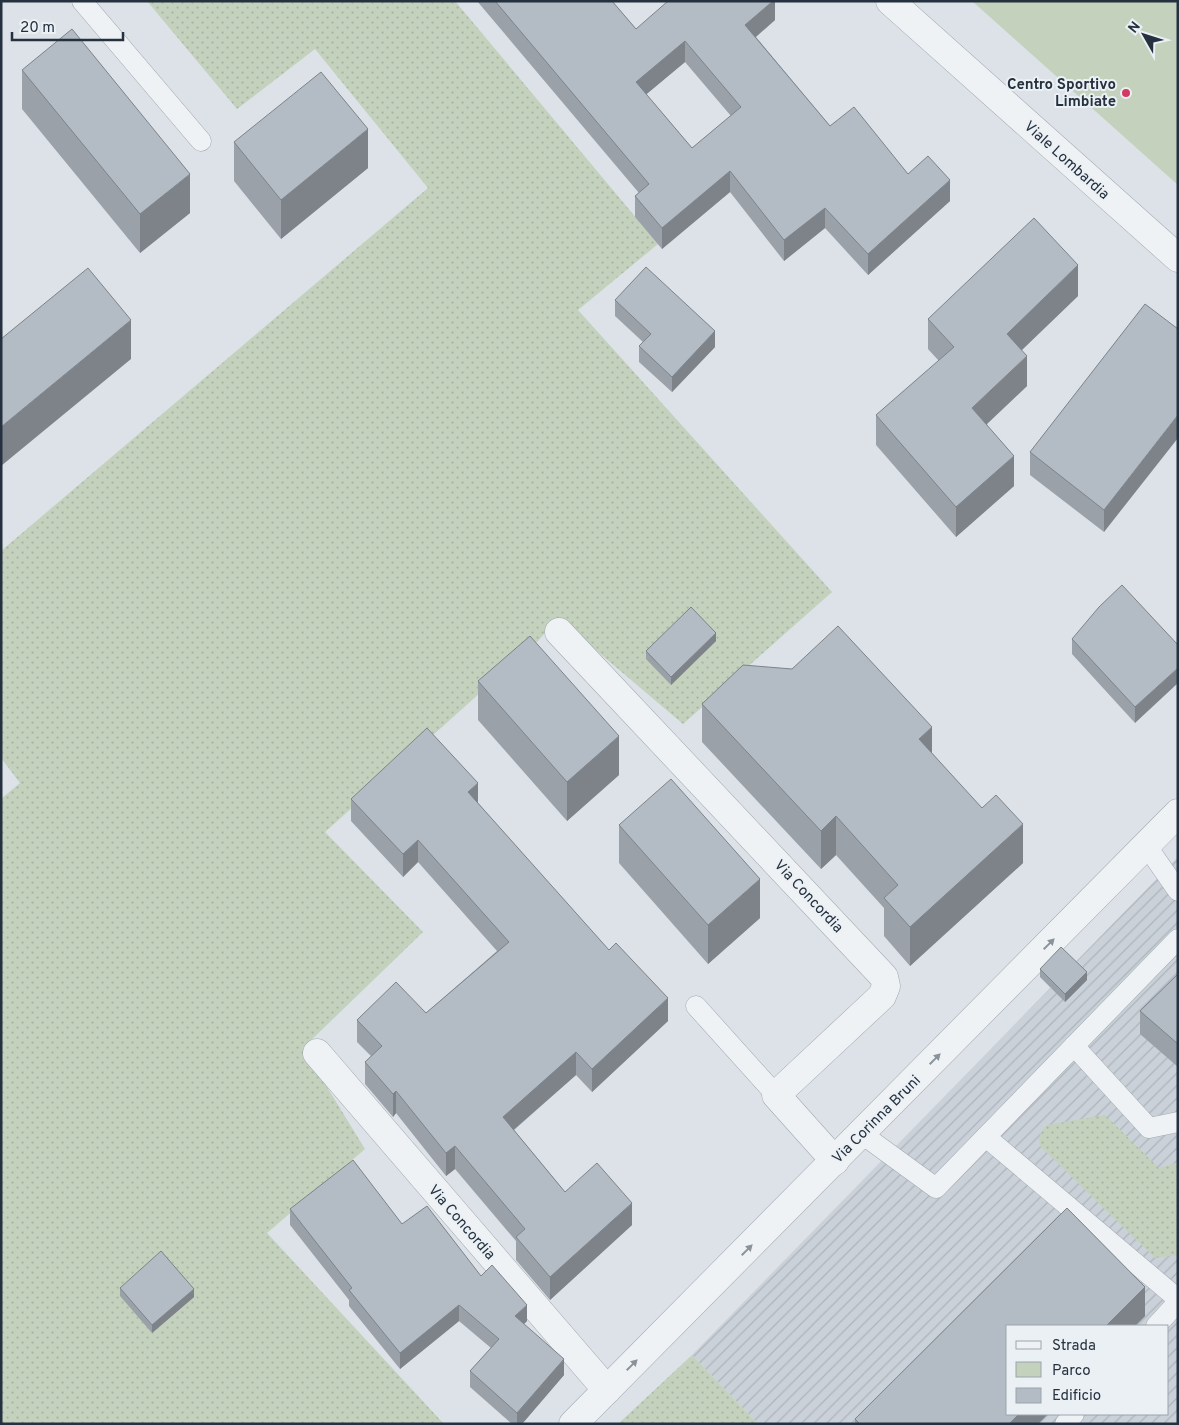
<svg xmlns="http://www.w3.org/2000/svg" width="1179" height="1425" viewBox="0 0 1179 1425" font-family="Overpass,sans-serif">
  <style>
    .industrial { fill: url(#industrial-furrows); fill-rule: evenodd }
    .grass { fill: url(#grass-dots) }
    .park { fill: #c4d1bd }
    .lines { fill: none; stroke-linecap: round; stroke-linejoin: round }
    .lane-casing { stroke: #a1a9b1; stroke-width: 21 }
    .street-casing { stroke: #a1a9b1; stroke-width: 29 }
    .lane { stroke: #eff2f5; stroke-width: 20 }
    .street { stroke: #eff2f5; stroke-width: 28 }
    .wall { fill: #9aa1a9; fill-rule: evenodd }
    .shaded-wall { fill: #7d8389 }
    .building { fill: #b3bbc4; stroke: #7d8389; fill-rule: evenodd }
    .oneway { fill: #8a929a }
    .poi-dot { fill: #d43962; stroke: #ebf0f5; stroke-width: 2 }
    .labels { text-anchor: middle; stroke-width: 4; stroke-linejoin: round; paint-order: stroke }
    .poi-label { font-size: 15px; font-weight: bold; fill: #25313e; stroke: #ebf0f5; text-anchor: end }
    .street-label { font-size: 15px; fill: #25313e; stroke: #ebf0f5 }
  </style>
  <defs>
    <pattern id="industrial-furrows" width="10" height="10" patternUnits="userSpaceOnUse" patternTransform="scale(1.25)"><rect width="10" height="10" fill="#cad1d9"/><path d="M-1 1l2-2M0 10L10 0M9 11l2-2" fill="none" stroke="#adb4bb"/></pattern>
    <pattern id="grass-dots" width="8" height="8" patternUnits="userSpaceOnUse" patternTransform="scale(1.25)"><rect width="8" height="8" fill="#c4d1bd"/><path d="M2 2h.1M6 6h.1" fill="none" stroke="#a8b4a4" stroke-width="1.8" stroke-linecap="round"/></pattern>
  </defs>
  <rect width="100%" height="100%" fill="#dce2e7"/>
  <path class="industrial" d="M 1178,857 L 1178,1424 L 758,1424 L 692,1355 ZM 1008,1326 L 1168,1326 L 1168,1414 L 1008,1414 Z"/>
  <g class="grass">
    <polygon points="147,1 455,1 658,244 578,310 832,592 683,724 558,618 538,641 325,832 423,932 303,1048 365,1149 267,1233 444,1424 1,1424 1,799 20,783 1,758 1,551 428,188 315,49 237,109"/>
    <path d="M 1105,1115 L 1159,1168 L 1178,1162 L 1178,1255 L 1155,1258 L 1040,1146 C 1038,1138 1041,1131 1047,1125 Z"/>
    <polygon points="692,1355 758,1424 618,1424"/>
  </g>
  <polygon class="park" points="972,1 1178,1 1178,185"/>
  <g class="lines">
    <g class="lane-casing">
      <g id="lane">
        <polyline points="82,1 201,141"/>
        <polyline points="1146,845 1178,891"/>
        <polyline points="696,1006 776,1095"/>
        <polyline points="1074,1046 1149,1128 1178,1122"/>
        <polyline points="862,1134 936,1188 1178,939"/>
        <polyline points="986,1137 1178,1299"/>
        <polyline points="1156,1326 1178,1302"/>
        <polyline points="1065,1424 1074,1414"/>
      </g>
    </g>
    <g class="street-casing">
      <g id="street">
        <polyline points="890,1 1178,258"/>
        <polyline points="559,632 884,977 886,986 882,996 776,1095 835,1161"/>
        <polyline points="317,1053 607,1390"/>
        <polyline points="573,1424 1178,813"/>
      </g>
    </g>
    <use href="#lane" class="lane"/>
    <use href="#street" class="street"/>
  </g>
  <g class="wall">
    <path d="M 477,1 L 612,1 L 636,29 L 775,1 L 775,20 L 756,37 L 830,126 L 950,201 L 868,275 L 825,228 L 784,261 L 730,192 L 662,249 L 635,217 L 635,196 L 639,193 ZM 685,62 L 731,116 L 692,148 L 646,94 Z"/>
    <polygon points="22,70 190,213 140,253 22,109"/>
    <polygon points="234,142 368,168 281,239 234,181"/>
    <polygon points="1078,296 1022,350 1027,386 987,424 1014,486 956,537 876,445 876,415 939,361 928,349 928,319"/>
    <polygon points="615,300 715,347 672,392 639,362 639,346 643,342 615,316"/>
    <polygon points="1178,329 1104,532 1030,475 1030,452"/>
    <polygon points="1072,639 1178,645 1135,723 1072,654"/>
    <polygon points="716,641 671,685 646,659 646,651"/>
    <polygon points="478,681 619,775 567,821 478,720"/>
    <polygon points="702,704 932,753 1023,863 910,966 884,936 884,908 836,855 821,869 702,742"/>
    <polygon points="351,799 478,803 668,1021 592,1092 576,1075 514,1130 565,1192 632,1225 550,1300 516,1260 516,1241 455,1169 446,1176 396,1113 393,1117 365,1084 365,1062 371,1056 357,1042 357,1020 426,1013 497,951 418,862 403,877 351,821"/>
    <polygon points="619,825 760,918 708,964 619,863"/>
    <polygon points="1040,969 1087,980 1065,1002 1040,977"/>
    <polygon points="1178,974 1178,1067 1140,1034 1140,1011"/>
    <polygon points="1067,1208 1145,1287 1145,1316 1135,1326 1008,1326 1008,1414 1048,1414 1038,1424 855,1424 855,1419"/>
    <polygon points="290,1209 402,1224 481,1276 527,1321 524,1324 564,1375 522,1424 512,1424 470,1387 470,1371 491,1348 459,1321 400,1369 349,1306 349,1300 290,1225"/>
    <polygon points="120,1288 194,1297 152,1333 120,1296"/>
  </g>
  <g class="shaded-wall">
    <polygon points="773,1 775,1 775,20 745,46 745,25"/>
    <polygon points="685,41 685,62 636,103 636,82"/>
    <polygon points="368,129 368,168 281,239 281,200"/>
    <polygon points="730,171 730,192 662,249 662,228"/>
    <polygon points="190,174 190,213 140,253 140,214"/>
    <polygon points="950,180 950,201 868,275 868,254"/>
    <polygon points="825,208 825,228 784,261 784,240"/>
    <polygon points="1078,265 1078,296 1007,364 1007,334"/>
    <polygon points="131,320 131,359 1,466 1,427"/>
    <polygon points="715,331 715,347 672,392 672,377"/>
    <polygon points="1027,356 1027,386 972,438 972,408"/>
    <polygon points="1178,415 1178,438 1104,532 1104,510"/>
    <polygon points="1014,456 1014,486 956,537 956,507"/>
    <polygon points="716,633 716,641 671,685 671,677"/>
    <polygon points="1178,668 1178,683 1135,723 1135,707"/>
    <polygon points="932,727 932,765 919,739"/>
    <polygon points="619,736 619,775 567,821 567,782"/>
    <polygon points="478,783 478,806 468,792"/>
    <polygon points="836,816 836,855 821,869 821,831"/>
    <polygon points="1023,824 1023,863 910,966 910,927"/>
    <polygon points="418,840 418,862 403,877 403,854"/>
    <polygon points="760,879 760,918 708,964 708,925"/>
    <polygon points="1087,972 1087,980 1065,1002 1065,994"/>
    <polygon points="668,998 668,1021 592,1092 592,1069"/>
    <polygon points="576,1052 576,1075 503,1139 503,1117"/>
    <polygon points="396,1091 396,1113 393,1117 393,1094"/>
    <polygon points="455,1146 455,1169 446,1176 446,1153"/>
    <polygon points="632,1203 632,1225 550,1300 550,1277"/>
    <polygon points="1145,1287 1145,1316 1135,1326 1106,1326"/>
    <polygon points="194,1289 194,1297 152,1333 152,1325"/>
    <polygon points="459,1305 459,1321 400,1369 400,1353"/>
    <polygon points="527,1305 527,1321 515,1332 515,1316"/>
    <polygon points="564,1359 564,1375 522,1424 517,1424 517,1413"/>
    <polygon points="1019,1414 1048,1414 1038,1424 1009,1424"/>
  </g>
  <g class="building">
    <path d="M 495,1 L 612,1 L 636,29 L 668,1 L 773,1 L 745,25 L 830,126 L 854,107 L 908,174 L 928,156 L 950,180 L 868,254 L 825,208 L 784,240 L 730,171 L 662,228 L 635,196 L 649,184 ZM 685,41 L 741,107 L 692,148 L 636,82 Z"/>
    <polygon points="72,29 190,174 140,214 22,70"/>
    <polygon points="321,72 368,129 281,200 234,142"/>
    <polygon points="1034,218 1078,265 1007,334 1027,356 972,408 1014,456 956,507 876,415 954,347 928,319"/>
    <polygon points="646,267 715,331 672,377 639,346 651,334 615,300"/>
    <polygon points="88,268 131,320 1,427 1,339"/>
    <polygon points="1145,304 1178,329 1178,415 1104,510 1030,452"/>
    <polygon points="1122,585 1178,645 1178,668 1135,707 1072,639 1099,607"/>
    <polygon points="691,607 716,633 671,677 646,651"/>
    <polygon points="838,626 932,727 919,739 982,808 996,795 1023,824 910,927 884,898 898,885 836,816 821,831 702,704 743,665 792,669"/>
    <polygon points="530,636 619,736 567,782 478,681"/>
    <polygon points="427,728 478,783 468,792 609,950 616,943 668,998 592,1069 576,1052 503,1117 565,1192 597,1163 632,1203 550,1277 516,1237 525,1229 455,1146 446,1153 396,1091 393,1094 365,1062 382,1046 357,1020 396,982 426,1013 509,942 418,840 403,854 351,799"/>
    <polygon points="671,779 760,879 708,925 619,825"/>
    <polygon points="1061,947 1087,972 1065,994 1040,969"/>
    <polygon points="1178,974 1178,1044 1140,1011"/>
    <polygon points="353,1160 402,1224 427,1206 481,1276 492,1265 527,1305 515,1316 564,1359 517,1413 470,1371 499,1339 459,1305 400,1353 349,1290 352,1288 290,1209"/>
    <polygon points="1067,1208 1145,1287 1106,1326 1008,1326 1008,1414 1019,1414 1009,1424 860,1424 855,1419"/>
    <polygon points="161,1251 194,1289 152,1325 120,1288"/>
  </g>
  <defs><path id="oneway-solid" d="M-6-.8H1V-3.2L6.5 0L1 3.2V.8H-6Z" transform="scale(1.25)"/></defs>
  <g class="oneway">
    <use href="#oneway-solid" transform="translate(1049 944) rotate(-45)"/>
    <use href="#oneway-solid" transform="translate(935 1059) rotate(-45)"/>
    <use href="#oneway-solid" transform="translate(747 1250) rotate(-45)"/>
    <use href="#oneway-solid" transform="translate(632 1365) rotate(-45)"/>
  </g>
  <circle class="poi-dot" cx="1126" cy="93" r="5"/>
  <g class="labels">
    <g class="poi-label">
      <text x="1116" y="89">Centro Sportivo<tspan x="1116" dy="17">Limbiate</tspan></text>
    </g>
    <g class="street-label">
      <text transform="translate(1067 160) rotate(42)" y="5">Viale Lombardia</text>
      <text transform="translate(809 896) rotate(47)" y="5">Via Concordia</text>
      <text transform="translate(876 1119) rotate(-45)" y="5">Via Corinna Bruni</text>
      <text transform="translate(462 1222) rotate(49)" y="5">Via Concordia</text>
    </g>
  </g>
  <rect width="1179" height="1425" fill="none" stroke="#25313e" stroke-width="5"/>
  <rect x="1006" y="1325" width="162" height="90" fill="#ebf0f5" stroke="#9ca4ac"/>
  <rect x="1016" y="1341" width="25" height="8" fill="#eff2f5" stroke="#9ca4ac"/>
  <text x="1052" y="1350" font-size="15" fill="#25313e">Strada</text>
  <rect x="1016" y="1362" width="25" height="15" fill="#c4d1bd" stroke="#9ca4ac"/>
  <text x="1052" y="1375" font-size="15" fill="#25313e">Parco</text>
  <rect x="1016" y="1388" width="25" height="15" fill="#b3bbc4" stroke="#9ca4ac"/>
  <text x="1052" y="1400" font-size="15" fill="#25313e">Edificio</text>
  <g transform="translate(1144 35) rotate(309)" stroke="#ebf0f5" stroke-width="4" paint-order="stroke">
  <path d="M0-4L9 19L0 12L-9 19Z" fill="#25313e"/>
  <text y="-8" font-size="14" font-weight="bold" text-anchor="middle" fill="#25313e">N</text>
  </g>
  <path d="M12 32v8h111v-8" fill="none" stroke="#25313e" stroke-width="2.5"/>
  <text x="20" y="32" font-size="15" fill="#25313e" stroke="#ebf0f5" stroke-width="4" paint-order="stroke">20 m</text>
</svg>
